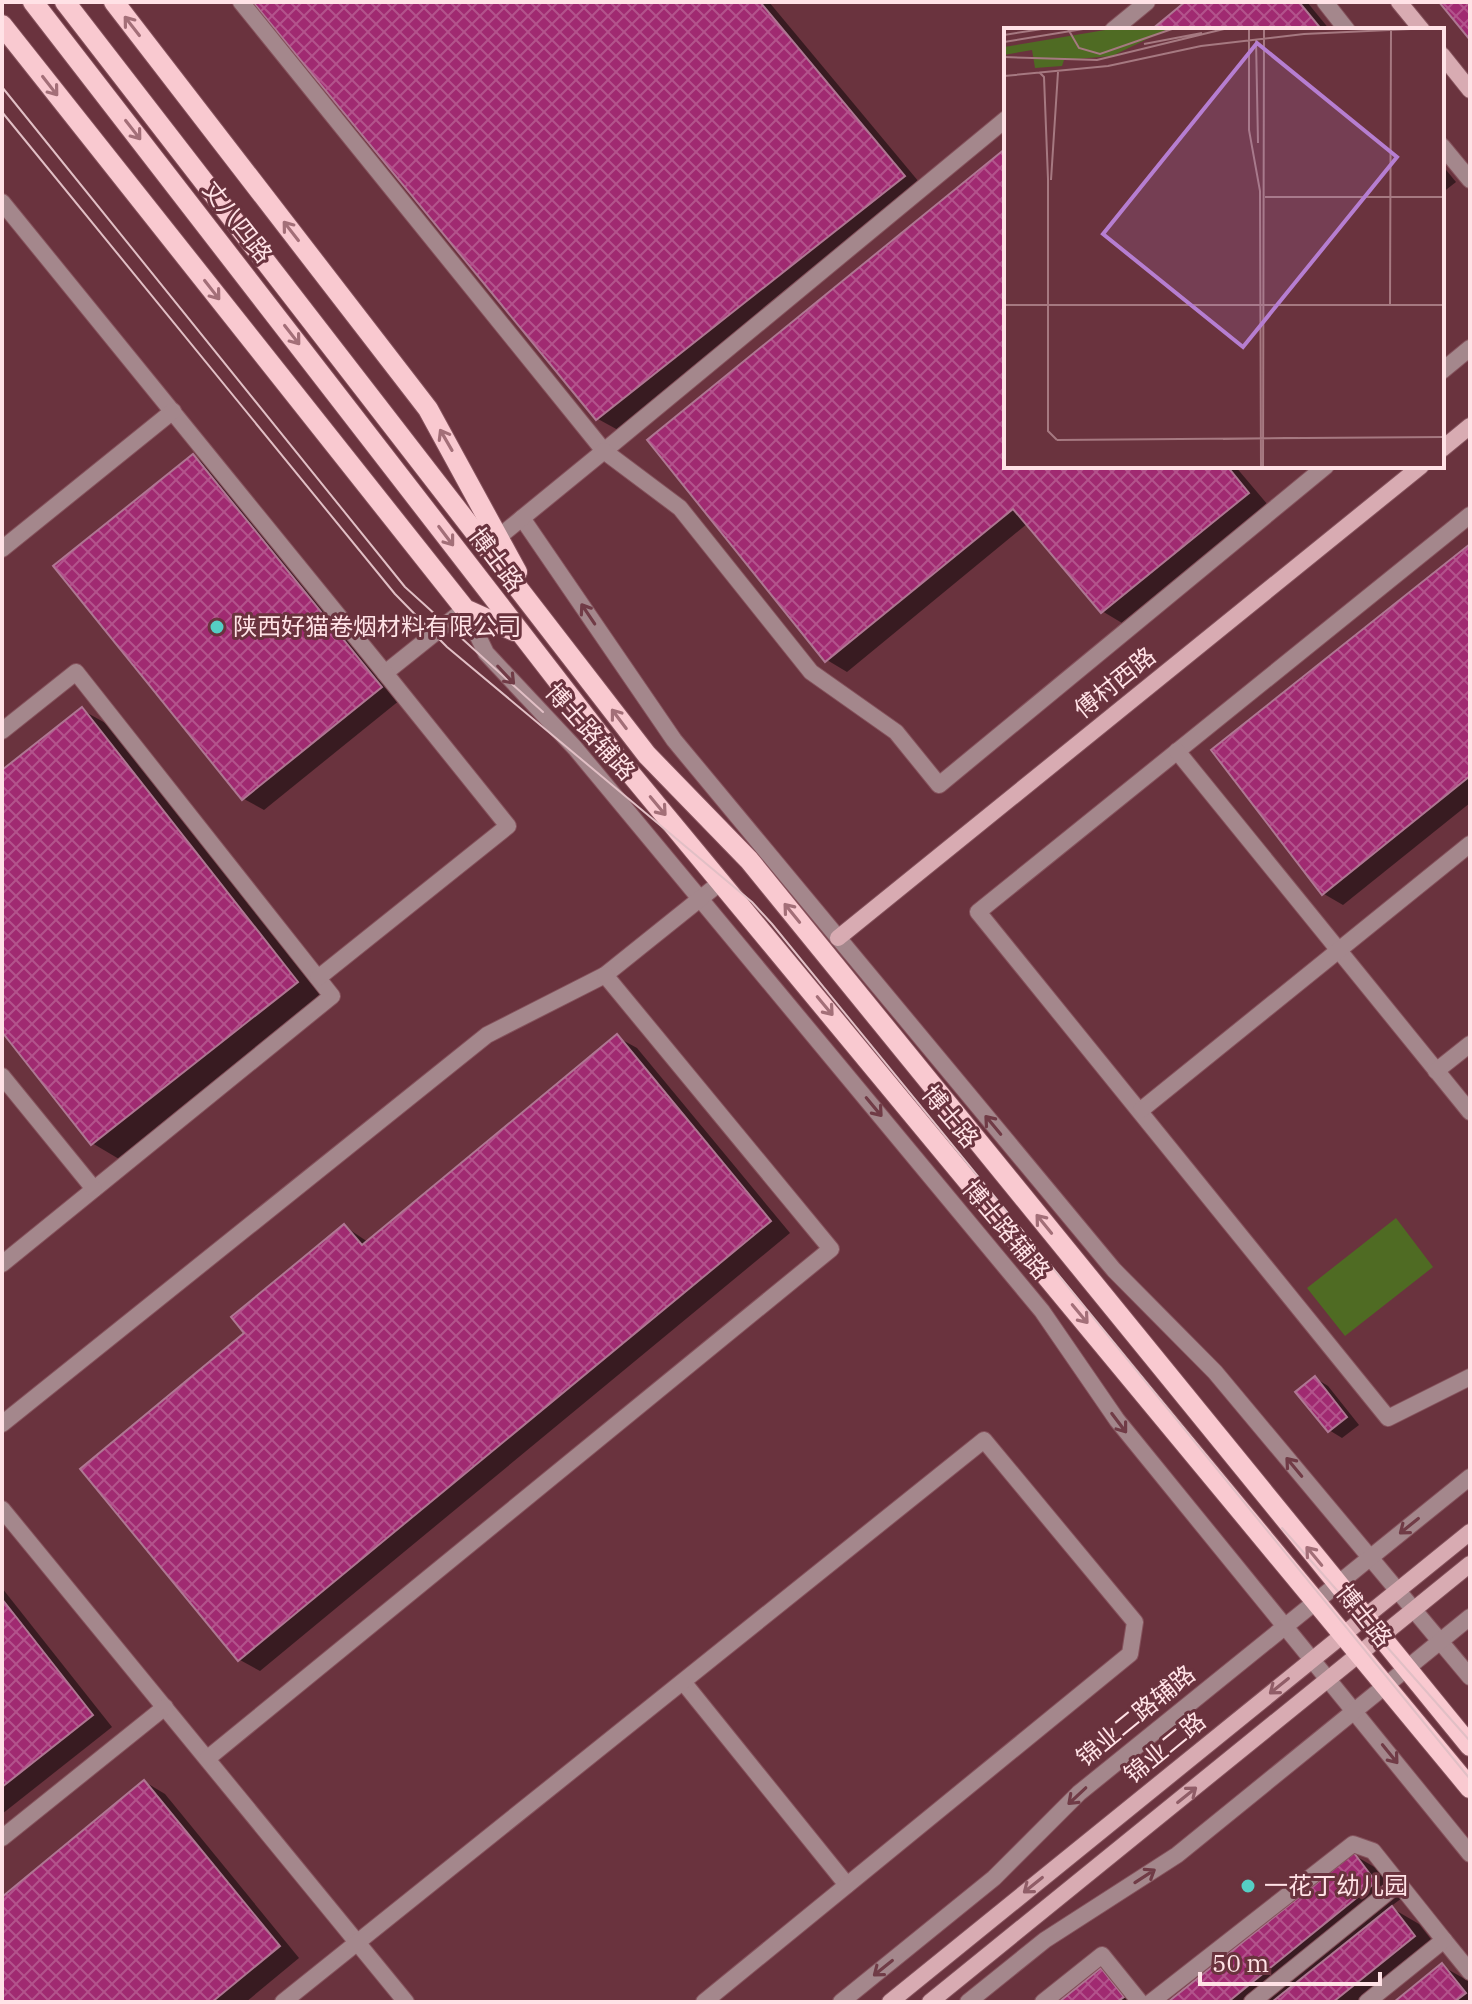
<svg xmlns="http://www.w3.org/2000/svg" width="1472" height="2004" viewBox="0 0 1472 2004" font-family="'IBM Plex Serif','Noto Sans SC',serif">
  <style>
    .pitch { fill: #4f6b23 }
    .shadow { fill: #0007 }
    .building { fill: url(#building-cross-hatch); stroke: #af7793; stroke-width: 2 }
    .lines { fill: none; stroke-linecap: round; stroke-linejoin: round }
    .street-casing { stroke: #85525c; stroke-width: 18 }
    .secondary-casing { stroke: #85525c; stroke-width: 18 }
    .primary-casing { stroke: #85525c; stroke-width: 22 }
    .street { stroke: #a4878c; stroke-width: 16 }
    .secondary { stroke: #d8abb2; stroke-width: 16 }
    .primary { stroke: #f9c9d0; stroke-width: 20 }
    .tram { stroke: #e1bfc5; stroke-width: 2 }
    .oneway { stroke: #a36f78 }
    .oneway2 { stroke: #703b46 }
    .oneway3 { stroke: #905d67 }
    .poi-dot { fill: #55cec4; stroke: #6a333e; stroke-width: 3 }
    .labels { text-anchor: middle; stroke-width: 6; stroke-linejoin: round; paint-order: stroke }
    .street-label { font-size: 24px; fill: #ffe2e6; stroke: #6a333e }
    .poi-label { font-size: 24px; fill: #ffe2e6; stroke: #6a333e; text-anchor: start }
    .inset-road { fill: none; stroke: #a67981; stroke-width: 2 }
    .view { fill: #b67ed1; fill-opacity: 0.15; stroke: #b67ed1; stroke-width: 4 }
    .inset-edge { fill: none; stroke: #ffe2e6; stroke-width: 4 }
  </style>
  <defs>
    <pattern id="building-cross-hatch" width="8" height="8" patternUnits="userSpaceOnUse" patternTransform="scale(2)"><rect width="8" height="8" fill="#a02a71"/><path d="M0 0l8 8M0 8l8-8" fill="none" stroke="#b3538c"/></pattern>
  </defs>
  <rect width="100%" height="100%" fill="#6a333e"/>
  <polygon class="pitch" points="1396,1218 1433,1267 1345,1336 1307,1288"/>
  <g class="shadow">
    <polygon points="256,2 769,2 924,188 618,430 598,419"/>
    <polygon points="1188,2 1307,2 1330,30 1154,30"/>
    <polygon points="1006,150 1006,466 1235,466 1268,505 1122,623 1102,611 1028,523 847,672 827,660"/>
    <polygon points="1442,165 1456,182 1442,193"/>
    <polygon points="193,456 213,468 400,700 264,810 244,799 56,567"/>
    <polygon points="1470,547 1470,803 1343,905 1324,894"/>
    <polygon points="82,710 109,725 324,997 119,1159 92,1143 2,1029 2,773"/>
    <polygon points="617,1037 637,1048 790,1233 260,1671 240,1660 82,1470 247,1334 344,1226 368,1242"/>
    <polygon points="1315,1378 1328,1386 1359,1425 1342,1438 1329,1430"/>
    <polygon points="2,1588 112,1727 2,1814"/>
    <polygon points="145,1782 165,1794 299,1958 246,2002 2,2002 2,1900"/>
    <polygon points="1354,1855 1381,1871 1402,1898 1390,1907 1419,1924 1441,1952 1378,2002 1171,2002"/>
    <polygon points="1442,1966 1470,1982 1470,2002 1398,2002"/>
    <polygon points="1101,1971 1128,1986 1141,2002 1062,2002"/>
  </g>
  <g class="building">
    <polygon points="253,2 760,2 905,176 596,420"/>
    <polygon points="1185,2 1299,2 1322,30 1151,30"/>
    <polygon points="1439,2 1470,2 1470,40"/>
    <polygon points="1006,148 1006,466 1227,466 1249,493 1101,613 1013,509 825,662 647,440"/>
    <polygon points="193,454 382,687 242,800 53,566"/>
    <polygon points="1470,544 1470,776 1322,895 1211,750"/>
    <polygon points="82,707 298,982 91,1145 2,1032 2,770"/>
    <polygon points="617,1034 771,1221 238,1661 80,1469 244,1333 231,1317 344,1224 362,1245"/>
    <polygon points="1315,1376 1347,1417 1328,1432 1295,1392"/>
    <polygon points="2,1599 93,1715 2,1787"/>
    <polygon points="144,1780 280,1946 212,2002 2,2002 2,1897"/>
    <polygon points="1354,1853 1376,1882 1228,2002 1168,2002"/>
    <polygon points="1392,1906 1415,1936 1333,2002 1272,2002"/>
    <polygon points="1442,1963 1466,1993 1454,2002 1394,2002"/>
    <polygon points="1101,1968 1124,1997 1117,2002 1059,2002"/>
  </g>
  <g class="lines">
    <g class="street-casing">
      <g id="street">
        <polyline points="241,2 604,451 1006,119"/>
        <polyline points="1325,2 1347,30"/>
        <polyline points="1113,30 1147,2"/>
        <polyline points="1442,146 1470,180"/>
        <polyline points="2,202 385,673 465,609 486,653 575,748 1042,1311 1117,1420 1470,1854"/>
        <polyline points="1442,371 1470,348"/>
        <polyline points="1470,515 978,912 1388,1418 1470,1377"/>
        <polyline points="522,518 674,740 1114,1270 1215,1372 1470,1677"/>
        <polyline points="500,536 604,451 680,508 811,672 896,732 939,785 1326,466"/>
        <polyline points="2,549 173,411"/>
        <polyline points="2,731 76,672 332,996 2,1264"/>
        <polyline points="1177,751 1470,1112"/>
        <polyline points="318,978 508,826 385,673"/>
        <polyline points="1436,1071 1470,1044"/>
        <polyline points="2,1076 94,1189"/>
        <polyline points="1141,1110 1470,844"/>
        <polyline points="2,1424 487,1035 605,975 721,882"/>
        <polyline points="2,1509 406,2002"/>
        <polyline points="684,1683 847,1885"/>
        <polyline points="208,1758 831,1249 605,975"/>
        <polyline points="2,1838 165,1707"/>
        <polyline points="1444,1940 1470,1972"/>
        <polyline points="283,2002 984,1440 1135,1622 1130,1654 704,2002"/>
        <polyline points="841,2002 994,1878 1079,1793 1470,1477"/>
        <polyline points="968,2002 1045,1940 1177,1855 1470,1617"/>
        <polyline points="1043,2002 1102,1955 1140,2002"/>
        <polyline points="1151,2002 1353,1844 1373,1851 1444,1940 1367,2002"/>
        <polyline points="1252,2002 1398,1884"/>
      </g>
    </g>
    <g class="secondary-casing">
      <g id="secondary">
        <polyline points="1399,2 1422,30"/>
        <polyline points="1442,55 1470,90"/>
        <polyline points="1442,449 1470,426"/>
        <polyline points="838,938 1421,466"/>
        <polyline points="890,2002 1470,1532"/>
        <polyline points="930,2002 1470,1564"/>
      </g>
    </g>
    <g class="primary-casing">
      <g id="primary">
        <polyline points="33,2 616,756 1470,1788"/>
        <polyline points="65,2 647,755 749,860 1470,1746"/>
        <polyline points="114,2 428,409 517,572"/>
        <polyline points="2,25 465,609 514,631"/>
      </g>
    </g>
    <use href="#street" class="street"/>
    <use href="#secondary" class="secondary"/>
    <use href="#primary" class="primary"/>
    <g class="tram">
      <polyline points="2,87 405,587 543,712"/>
      <polyline points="2,112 395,594 447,647 752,902 772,924 1470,1779"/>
      <polyline points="1282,1528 1470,1741"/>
    </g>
  </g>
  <defs><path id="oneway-shaft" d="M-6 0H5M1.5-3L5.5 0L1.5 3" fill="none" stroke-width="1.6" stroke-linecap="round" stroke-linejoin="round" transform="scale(2)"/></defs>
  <g class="oneway">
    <use href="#oneway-shaft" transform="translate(132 26) rotate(-128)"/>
    <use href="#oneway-shaft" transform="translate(50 86) rotate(52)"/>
    <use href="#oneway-shaft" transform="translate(133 130) rotate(52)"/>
    <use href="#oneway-shaft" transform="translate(291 231) rotate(-128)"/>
    <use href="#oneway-shaft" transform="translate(212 290) rotate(52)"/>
    <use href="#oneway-shaft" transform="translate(292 335) rotate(52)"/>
    <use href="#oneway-shaft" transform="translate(446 440) rotate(-120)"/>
    <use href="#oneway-shaft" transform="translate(446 536) rotate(53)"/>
    <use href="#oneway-shaft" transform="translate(619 719) rotate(-127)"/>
    <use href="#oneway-shaft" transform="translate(658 806) rotate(50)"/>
    <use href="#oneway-shaft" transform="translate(792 913) rotate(-129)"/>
    <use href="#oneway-shaft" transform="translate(825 1006) rotate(50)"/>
    <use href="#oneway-shaft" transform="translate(1044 1224) rotate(-129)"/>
    <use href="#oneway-shaft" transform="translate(1080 1314) rotate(50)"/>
    <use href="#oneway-shaft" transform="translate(1314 1556) rotate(-130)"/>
  </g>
  <g class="oneway2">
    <use href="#oneway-shaft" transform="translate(588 614) rotate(-124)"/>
    <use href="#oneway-shaft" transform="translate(506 675) rotate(47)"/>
    <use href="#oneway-shaft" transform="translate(874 1107) rotate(50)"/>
    <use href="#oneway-shaft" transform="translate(993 1125) rotate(-130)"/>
    <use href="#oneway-shaft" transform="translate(1119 1423) rotate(53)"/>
    <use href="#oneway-shaft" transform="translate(1294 1467) rotate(-130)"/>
    <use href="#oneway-shaft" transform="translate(1409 1526) rotate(141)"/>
    <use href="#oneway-shaft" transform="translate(1390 1754) rotate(51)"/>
    <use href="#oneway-shaft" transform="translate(1077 1796) rotate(137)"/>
    <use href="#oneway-shaft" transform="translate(1145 1876) rotate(-33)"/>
    <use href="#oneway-shaft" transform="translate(883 1968) rotate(141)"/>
  </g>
  <g class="oneway3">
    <use href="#oneway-shaft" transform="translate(1279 1686) rotate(141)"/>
    <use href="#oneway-shaft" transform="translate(1187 1795) rotate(-39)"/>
    <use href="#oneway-shaft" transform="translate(1033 1885) rotate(141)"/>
  </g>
  <g class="poi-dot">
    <circle cx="217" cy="627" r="8"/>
    <circle cx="1248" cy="1886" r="8"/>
  </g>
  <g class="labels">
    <g class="street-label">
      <text transform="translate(237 222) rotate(52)" y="8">丈八四路</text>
      <text transform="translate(496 560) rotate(53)" y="8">博士路</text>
      <text transform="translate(1115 683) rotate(-39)" y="8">傅村西路</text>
      <text transform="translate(590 732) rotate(48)" y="8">博士路辅路</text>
      <text transform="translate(950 1117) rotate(50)" y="8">博士路</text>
      <text transform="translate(1006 1230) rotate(50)" y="8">博士路辅路</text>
      <text transform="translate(1364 1616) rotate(51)" y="8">博士路</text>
      <text transform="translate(1136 1716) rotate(-39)" y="8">锦业二路辅路</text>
      <text transform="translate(1165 1748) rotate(-39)" y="8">锦业二路</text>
    </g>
    <g class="poi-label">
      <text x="233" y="635">陕西好猫卷烟材料有限公司</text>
      <text x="1264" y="1894">一花丁幼儿园</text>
    </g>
  </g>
  <g transform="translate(1004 28)">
    <rect width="440" height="440" fill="#6a333e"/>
    <path d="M 107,1 L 164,1 L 108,28 L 60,32 L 58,38 L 31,40 L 28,22 L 0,27 L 0,19 Z" fill="#4f6b23"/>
    <path class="inset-road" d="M 64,1 L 75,20 L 96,26 L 168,1M 245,1 L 245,102 L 256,163 L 257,439M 0,7 L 38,1M 252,11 L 254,115M 0,14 L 79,1M 140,16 L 198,5M 0,29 L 93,32 L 220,1M 35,44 L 40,49 L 44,151 L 44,403 L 53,412M 0,48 L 104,38 L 197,18 L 300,6 L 407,1M 47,152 L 54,44M 261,169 L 440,169M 0,277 L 440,277M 386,277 L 387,3M 219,411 L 294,410M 53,412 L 440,409M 259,439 L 260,1"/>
    <path class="view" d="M 253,15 L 393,129 L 239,319 L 99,206 Z"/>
    <rect width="440" height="440" class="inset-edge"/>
  </g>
  <rect width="1472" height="2004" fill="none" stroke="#ffe2e6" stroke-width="8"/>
  <path d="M1200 1972v12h180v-12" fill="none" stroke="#ffe2e6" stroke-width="4"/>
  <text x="1212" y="1972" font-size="24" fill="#ffe2e6" stroke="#6a333e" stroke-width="6" paint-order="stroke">50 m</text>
</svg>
